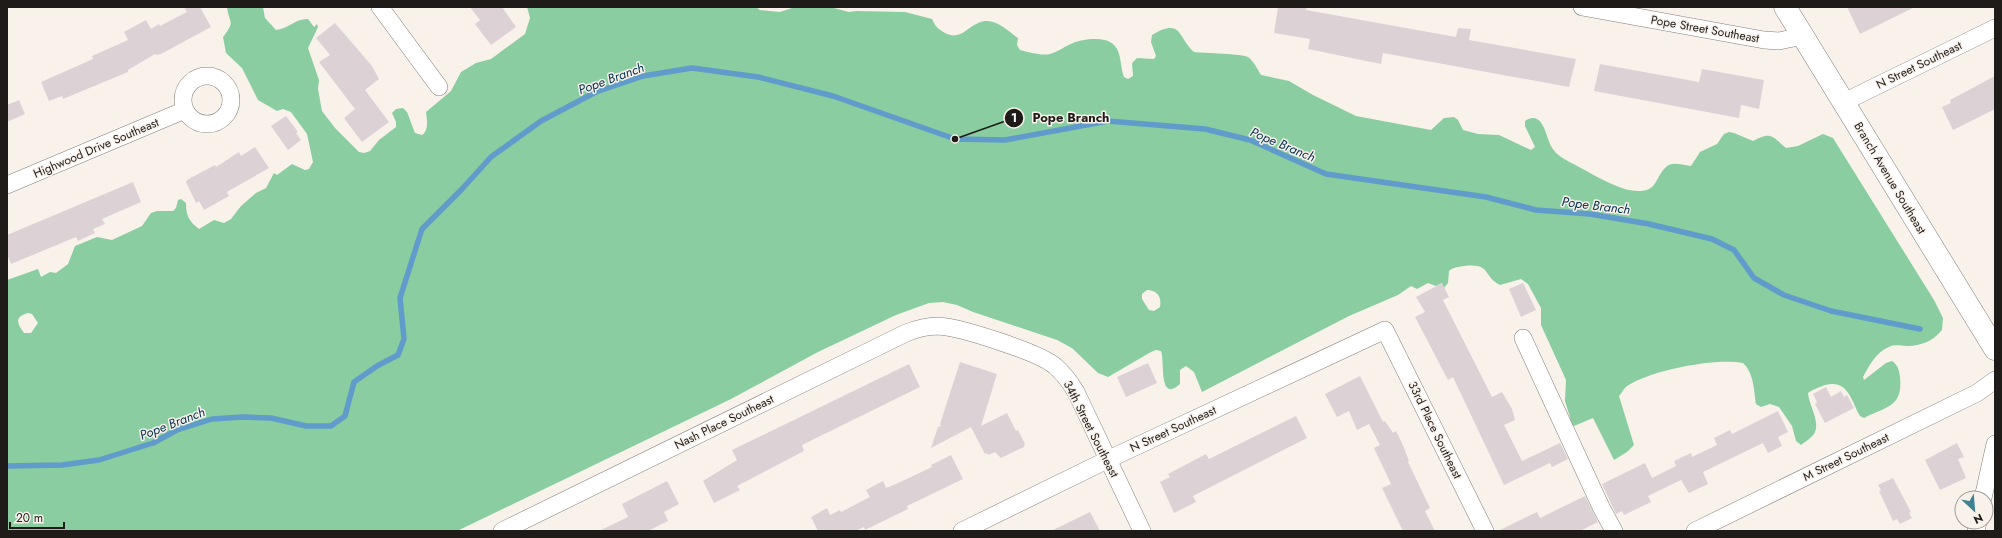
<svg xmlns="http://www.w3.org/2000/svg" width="2002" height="538" viewBox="0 0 2002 538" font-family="Jost,sans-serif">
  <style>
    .forest { fill: #89cda0; fill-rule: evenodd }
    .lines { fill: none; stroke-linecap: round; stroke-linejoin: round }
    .stream { stroke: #609bcb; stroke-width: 5.5 }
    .building { fill: #dcd2d6 }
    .minor-casing { stroke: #857f78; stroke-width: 18 }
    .major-casing { stroke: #857f78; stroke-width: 23 }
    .minor { stroke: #fff; stroke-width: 17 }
    .major { stroke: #fff; stroke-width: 22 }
    .labels { text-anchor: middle; stroke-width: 3; stroke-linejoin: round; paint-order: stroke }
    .street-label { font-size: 12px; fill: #1e1b19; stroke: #f9f2eb }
    .water-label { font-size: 13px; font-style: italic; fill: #002e4e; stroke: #f9f2eb }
    .leader { fill: none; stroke: #1e1b19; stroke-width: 1.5 }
    .callout-dot { fill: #1e1b19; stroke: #f9f2eb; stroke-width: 1.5 }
    .mark-label { font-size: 12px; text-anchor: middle; font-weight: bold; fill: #fff }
    .callout-label { font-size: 13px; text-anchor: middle; font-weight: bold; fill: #1e1b19; stroke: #f9f2eb; stroke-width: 3; stroke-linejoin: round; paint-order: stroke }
  </style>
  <rect width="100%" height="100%" fill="#f9f2eb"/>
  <path class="forest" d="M 227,7 L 263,7 L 265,18 L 276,30 C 287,29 297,18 308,19 L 314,27 L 317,24 L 318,27 L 308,48 L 319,80 L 318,89 L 322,111 L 335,128 L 359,152 L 364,153 L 370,151 L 379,140 L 396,127 L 396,122 L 392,113 L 396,109 L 403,108 L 407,112 L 415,133 L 422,135 C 429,130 427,120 426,112 L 451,91 L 461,72 L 476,63 L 491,59 L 525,34 L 530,18 L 527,7 L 756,7 L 760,10 L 780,12 L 795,7 L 830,7 L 849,12 L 856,11 L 905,12 L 932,19 C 935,26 938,29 945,33 C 962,42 969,23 985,21 C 998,20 1008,31 1018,38 L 1017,45 L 1020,50 C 1029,52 1041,56 1050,54 C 1058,52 1065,46 1073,43 C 1083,39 1105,36 1114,45 C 1122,53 1120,68 1124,77 L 1128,79 L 1133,76 L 1132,63 L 1137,58 L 1154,59 L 1156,56 L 1151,42 L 1152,35 C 1182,17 1178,38 1194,52 C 1203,53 1243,54 1248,57 C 1253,60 1258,70 1261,75 L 1289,81 L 1313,95 L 1356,116 L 1431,130 L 1444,118 L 1454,117 L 1458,120 L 1463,130 L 1478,134 L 1499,135 L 1531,150 L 1535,147 L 1525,126 L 1525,121 C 1543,109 1546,137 1551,146 C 1556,156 1568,161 1577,166 C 1595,175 1629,198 1649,189 C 1653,187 1655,184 1657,180 C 1667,161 1671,162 1691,166 L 1700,152 L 1717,144 L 1724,134 L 1729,132 L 1734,133 L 1753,141 C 1771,132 1771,135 1786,148 L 1798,146 L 1823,134 L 1833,138 L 1934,300 L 1943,318 L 1942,330 C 1933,341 1921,346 1907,346 C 1900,346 1895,344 1889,347 C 1876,352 1869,366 1863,377 L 1864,380 L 1886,363 L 1892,361 C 1898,365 1899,370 1900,377 C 1903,407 1887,406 1864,418 L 1860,416 C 1851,400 1848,379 1825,385 C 1818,388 1813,389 1808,393 C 1809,406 1821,422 1814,434 C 1811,438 1805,442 1801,445 L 1796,441 L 1792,426 L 1779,407 L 1770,404 L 1761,407 L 1756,404 C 1754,391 1754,373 1743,363 C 1715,358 1652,370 1627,386 C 1624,388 1622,393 1619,396 L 1634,445 L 1627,452 L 1614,460 L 1593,418 L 1574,426 L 1572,424 L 1565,401 L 1566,380 L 1541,325 L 1541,308 L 1528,284 L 1521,279 L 1500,285 C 1482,276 1492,263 1464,266 C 1458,267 1453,267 1449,271 L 1448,283 L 1444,288 L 1442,283 L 1436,286 L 1428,283 L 1417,289 L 1411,286 L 1398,295 L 1349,316 L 1202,392 L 1194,372 L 1186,366 L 1180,370 L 1180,384 C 1158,404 1165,360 1161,351 L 1156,350 L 1151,352 L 1108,377 L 1098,373 L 1072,348 L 1057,340 L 973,312 L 957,305 L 943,302 L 929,303 L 896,315 L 818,352 L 731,399 L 457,531 L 7,531 L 7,280 L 38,269 L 41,277 L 50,272 L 56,273 L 68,264 L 75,246 L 97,237 L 112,240 L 142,226 L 151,213 L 157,211 L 173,211 L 176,208 L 178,200 L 181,199 L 186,203 C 186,216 189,221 199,229 L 214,220 L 224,223 L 231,219 L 241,206 L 256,193 L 266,188 L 274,173 L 277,175 L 292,164 L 305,170 L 309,169 L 313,162 L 307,134 L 291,112 L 283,109 L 277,111 L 258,100 L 242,68 L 226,53 L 223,37 C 236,20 229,24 227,7 ZM 1147,290 C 1157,290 1162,297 1160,307 L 1154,311 L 1149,310 L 1142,299 L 1142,294 ZM 28,313 L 32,314 L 38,323 L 31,333 L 24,333 C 17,323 14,317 28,313 Z"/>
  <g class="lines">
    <polyline class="stream" points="7,466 62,465 99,460 153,443 177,430 212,419 243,417 271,418 306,426 331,426 345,416 354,382 377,366 398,355 404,339 400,298 422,229 462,189 491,157 541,121 596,92 643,76 692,68 758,77 833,96 955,139 1005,140 1108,121 1205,129 1250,140 1326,174 1486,197 1536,210 1590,214 1649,224 1712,239 1734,250 1754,278 1784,295 1831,311 1920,329"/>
  </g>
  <g class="building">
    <polygon points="184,7 200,7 211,27 161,54 156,55 155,54 128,70 128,72 63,99 62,96 49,101 41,82 93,59 92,56 128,40 124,32 146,20 151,29 159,24 160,26 187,12"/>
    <polygon points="470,7 502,7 516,27 491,45 475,24 480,20"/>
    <polygon points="1278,7 1307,7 1306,10 1456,37 1458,28 1471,29 1469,40 1576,59 1569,87 1383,53 1381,64 1308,49 1310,39 1274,33"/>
    <polygon points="1847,7 1915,7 1860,34"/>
    <polygon points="335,23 372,66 379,79 365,90 389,122 362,142 344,118 355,109 319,62 330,55 316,38"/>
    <polygon points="1600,64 1699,82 1702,69 1764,80 1759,109 1741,105 1739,118 1594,91"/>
    <polygon points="1995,76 1995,109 1953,130 1942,107 1951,103 1950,100"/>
    <polygon points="19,100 25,114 7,122 7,105"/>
    <polygon points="286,116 298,132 296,133 301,140 288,150 271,126"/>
    <polygon points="255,147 269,168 227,192 229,196 204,210 199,201 196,203 186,182 187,180 215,165 216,167 239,152 241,156"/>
    <polygon points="133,182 141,202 102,219 105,224 93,229 95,233 78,241 76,237 11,264 7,254 7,235"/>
    <polygon points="1442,283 1449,297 1443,300 1492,397 1502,392 1512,409 1515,420 1504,425 1522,461 1560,443 1568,459 1552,467 1550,463 1504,485 1453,377 1448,380 1415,317 1425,312 1416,297"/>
    <polygon points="1523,283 1536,310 1521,317 1509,289"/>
    <polygon points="960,362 997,374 981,426 1007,413 1016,431 1018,430 1025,444 1024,447 1001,458 995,452 988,455 987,453 985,454 971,427 931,448 938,427 941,426 940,424"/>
    <polygon points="1148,363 1157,383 1126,397 1117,377"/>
    <polygon points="909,364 920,387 802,445 804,451 737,486 740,490 714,503 703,481 737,460 732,450"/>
    <polygon points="1360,376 1383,422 1385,421 1393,433 1396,431 1402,443 1409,461 1408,462 1430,508 1425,511 1435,531 1403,531 1382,488 1391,484 1374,448 1380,445 1369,424 1357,430 1349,411 1337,417 1325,394"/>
    <polygon points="1826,387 1831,397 1841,391 1844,397 1847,395 1854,408 1825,423 1815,404 1817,402 1813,394"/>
    <polygon points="1778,411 1788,432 1778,437 1782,446 1768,453 1763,443 1703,472 1708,484 1689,493 1681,480 1648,496 1651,502 1624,515 1622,511 1616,514 1602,484 1645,463 1652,478 1676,466 1674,461 1691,453 1692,457 1717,445 1714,438 1730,430 1732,434"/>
    <polygon points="1296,416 1307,438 1193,496 1196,502 1174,513 1160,482 1170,477 1168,474 1206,454 1209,459"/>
    <polygon points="1957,443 1964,457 1958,459 1966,478 1940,490 1925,460"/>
    <polygon points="951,455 963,479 907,506 908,509 865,530 864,527 855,531 818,531 811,517 827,508 830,515 840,510 841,512 870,497 866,490 883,481 886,488 896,484 932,467 931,465"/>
    <polygon points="1893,478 1911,512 1909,513 1912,518 1900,524 1897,519 1893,521 1879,491 1881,490 1878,485"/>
    <polygon points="667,481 679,504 664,512 668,521 648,531 599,531 628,517 622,504"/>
    <polygon points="1585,496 1598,522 1580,531 1498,531 1537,512 1540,518"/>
    <polygon points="1090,512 1100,531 1051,531"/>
  </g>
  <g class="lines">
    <g class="minor-casing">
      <g id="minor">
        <polyline points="380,7 439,87"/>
        <polyline points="1582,7 1764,40 1779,41 1803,36"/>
        <circle cx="207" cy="100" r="24"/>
        <polyline points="1844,102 1995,28"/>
        <polyline points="7,185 185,110"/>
        <polyline points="1523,338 1601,507 1614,531"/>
        <polyline points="1983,498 1995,444"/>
        <path d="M 502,531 L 906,333 C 916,329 927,326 938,326 C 960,327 1038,352 1055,366 C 1063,373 1070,382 1076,392 L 1142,531"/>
        <polyline points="962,531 1107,460 1385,330 1485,531"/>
        <polyline points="1695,531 1977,393 1995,380"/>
        <polyline points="1976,531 1978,522"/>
      </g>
    </g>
    <g class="major-casing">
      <polyline id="major" points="1785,7 1995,349"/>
    </g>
    <use href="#minor" class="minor"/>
    <use href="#major" class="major"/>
  </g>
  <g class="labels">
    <g class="street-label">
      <text transform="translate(1705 29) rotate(10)" y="4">Pope Street Southeast</text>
      <text transform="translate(1919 65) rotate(-26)" y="4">N Street Southeast</text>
      <text transform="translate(96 148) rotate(-23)" y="4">Highwood Drive Southeast</text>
      <text transform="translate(1890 178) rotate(59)" y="4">Branch Avenue Southeast</text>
      <text transform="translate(724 422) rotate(-26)" y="4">Nash Place Southeast</text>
      <text transform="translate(1091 429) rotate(63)" y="4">34th Street Southeast</text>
      <text transform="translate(1173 429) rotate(-25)" y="4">N Street Southeast</text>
      <text transform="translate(1435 430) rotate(64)" y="4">33rd Place Southeast</text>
      <text transform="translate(1846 457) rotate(-26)" y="4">M Street Southeast</text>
    </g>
    <g class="water-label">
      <text transform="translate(611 78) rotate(-20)" y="5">Pope Branch</text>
      <text transform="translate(1283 144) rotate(23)" y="5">Pope Branch</text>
      <text transform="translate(1596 205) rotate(7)" y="5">Pope Branch</text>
      <text transform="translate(172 423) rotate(-21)" y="5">Pope Branch</text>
    </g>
  </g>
  <path class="leader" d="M955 139L1014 118"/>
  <g class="callout-dot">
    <circle cx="955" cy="139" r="4"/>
    <circle cx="1014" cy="118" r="10"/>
  </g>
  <g class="mark-label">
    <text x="1014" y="122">1</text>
  </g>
  <g class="callout-label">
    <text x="1071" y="122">Pope Branch</text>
  </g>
  <rect width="2002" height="538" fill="none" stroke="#1e1b19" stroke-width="16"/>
  <g transform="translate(1974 510) rotate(154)"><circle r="19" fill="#f9f2eb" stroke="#a19c97"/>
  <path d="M0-3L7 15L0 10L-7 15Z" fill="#3e8291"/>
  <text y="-6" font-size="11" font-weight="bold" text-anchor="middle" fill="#1e1b19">N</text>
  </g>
  <path d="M10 522v6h54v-6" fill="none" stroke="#1e1b19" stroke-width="2"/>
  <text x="16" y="522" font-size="12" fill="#1e1b19" stroke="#f9f2eb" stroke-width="3" paint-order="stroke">20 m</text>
</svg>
